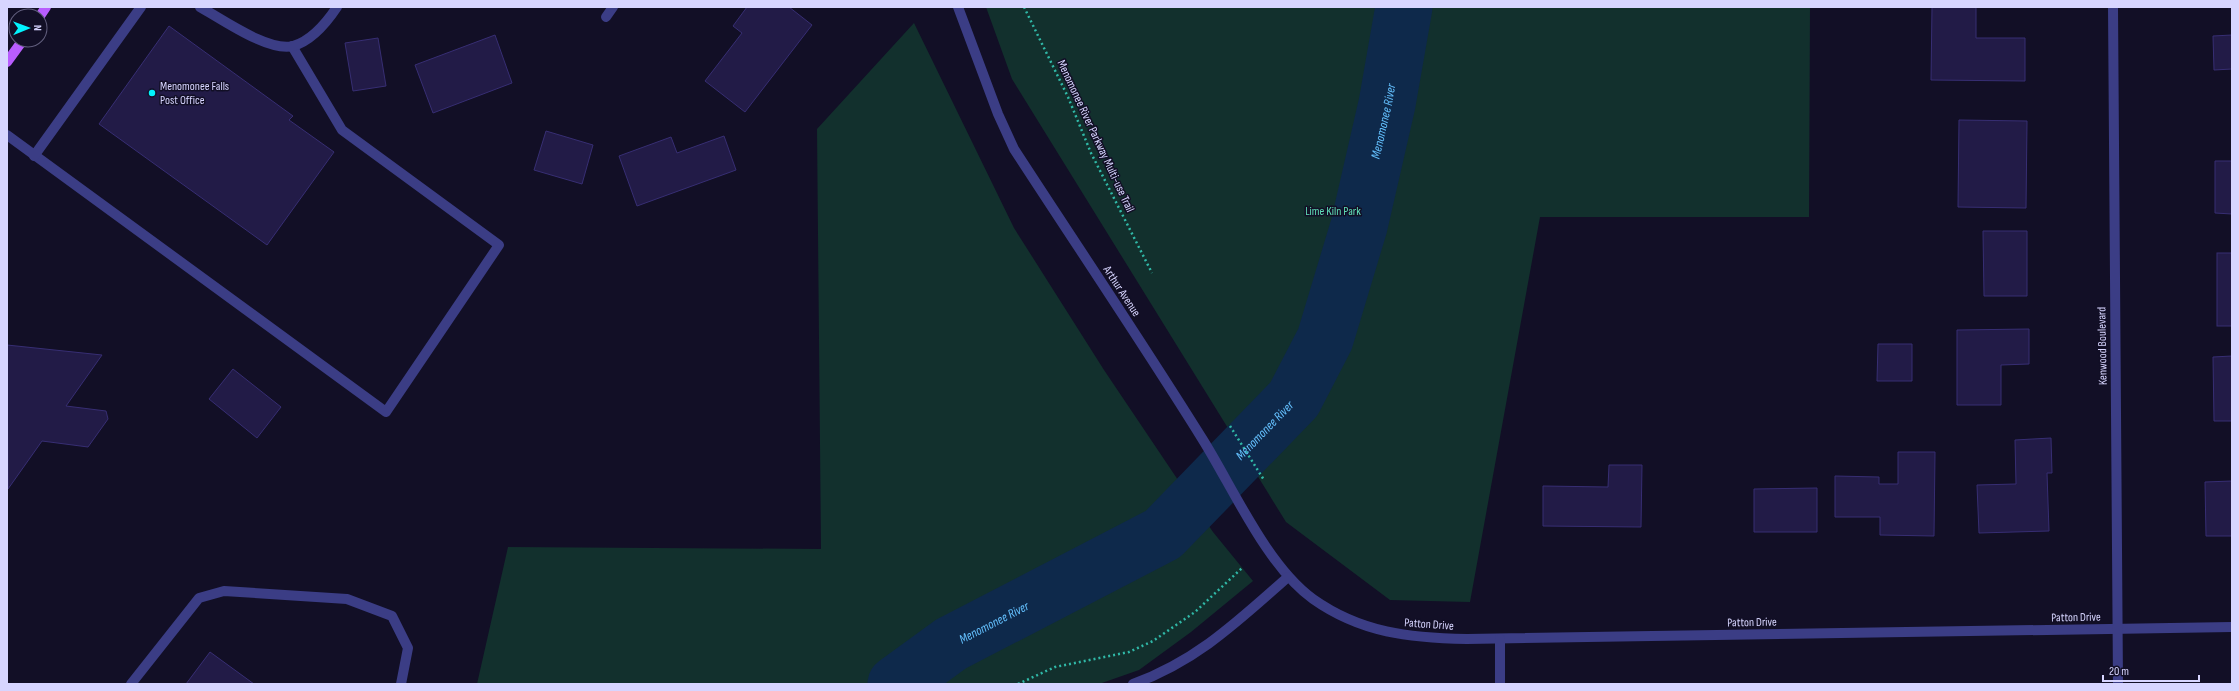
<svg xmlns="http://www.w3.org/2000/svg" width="2239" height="691" viewBox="0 0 2239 691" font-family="'Sofia Sans Condensed',sans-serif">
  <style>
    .green { fill: #12302d }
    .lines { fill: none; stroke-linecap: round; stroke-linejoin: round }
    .river { stroke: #0e294b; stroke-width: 57 }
    .building { fill: #221b47; stroke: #372e73 }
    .path { stroke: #30b8a7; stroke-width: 2.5; stroke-dasharray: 2 3; stroke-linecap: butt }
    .service { stroke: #3b3d85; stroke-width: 10 }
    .minor { stroke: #3b3d85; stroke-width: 10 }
    .primary { stroke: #b85dfe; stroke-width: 10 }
    .poi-dot { fill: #02f4fe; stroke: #120f26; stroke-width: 1.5 }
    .labels { text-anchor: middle; stroke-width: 3; stroke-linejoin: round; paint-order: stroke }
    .poi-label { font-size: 12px; fill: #d7d5ff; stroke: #120f26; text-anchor: start }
    .street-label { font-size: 12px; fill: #d7d5ff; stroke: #120f26 }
    .park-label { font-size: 12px; fill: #60dfb8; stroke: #120f26 }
    .water-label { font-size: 13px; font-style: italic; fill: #64c0fe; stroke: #120f26 }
  </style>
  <rect width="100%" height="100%" fill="#120f26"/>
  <g class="green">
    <polygon points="986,7 1810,7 1809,217 1540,217 1470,602 1390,600 1286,522 1012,79"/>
    <polygon points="914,23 1014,228 1104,370 1213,532 1253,581 1191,632 1139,670 1099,684 477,684 508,547 821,549 817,129"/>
  </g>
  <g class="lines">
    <path class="river" id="s1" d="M 896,684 L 951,644 L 1163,534 L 1294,399 L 1325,339 L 1359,226 L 1387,104 L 1404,7"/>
  </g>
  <g class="building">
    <polygon points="747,7 789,7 812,25 745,112 705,81 742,33 733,26"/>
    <polygon points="1932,7 1976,7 1976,38 2025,38 2025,81 1931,80"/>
    <polygon points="169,26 293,116 289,120 334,152 267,245 99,124"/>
    <polygon points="495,35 512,83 433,113 415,65"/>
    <polygon points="2232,35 2232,69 2214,70 2213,36"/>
    <polygon points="378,38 386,86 353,91 345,43"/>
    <polygon points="1959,120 2027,121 2026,208 1958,207"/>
    <polygon points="546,131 593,145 582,184 534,170"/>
    <polygon points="724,136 736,170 637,206 619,156 671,137 677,153"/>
    <polygon points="2215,161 2232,161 2232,214 2215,213"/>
    <polygon points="1983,231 2027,231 2027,296 1984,296"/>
    <rect x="2217" y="253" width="15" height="73"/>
    <polygon points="2029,329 2029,364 2001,365 2001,405 1957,405 1957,330"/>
    <polygon points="1878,344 1912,344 1912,381 1877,381"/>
    <polygon points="7,345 102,355 66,406 106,411 108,419 88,447 42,441 8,489"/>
    <polygon points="2232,356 2232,421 2214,421 2213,357"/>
    <polygon points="233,369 281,407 257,438 209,399"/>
    <polygon points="2051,438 2052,473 2047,473 2049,531 1979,533 1977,485 2016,484 2015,440"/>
    <polygon points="1898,452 1935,452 1934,536 1880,535 1880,517 1835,517 1835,476 1879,477 1879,484 1898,484"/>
    <polygon points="1609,465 1642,465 1641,527 1543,526 1543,486 1608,487"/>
    <polygon points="2232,481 2232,536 2206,536 2205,482"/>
    <polygon points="1817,488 1817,532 1754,532 1754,489"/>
    <polygon points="210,652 254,684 186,684"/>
  </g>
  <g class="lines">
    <g class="path">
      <polyline points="1024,7 1068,97 1091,153 1152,273"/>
      <polyline points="1230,426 1264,480"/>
      <polyline points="1018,684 1055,667 1129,652 1153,641 1195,612 1242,568"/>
    </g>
    <g class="service">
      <polyline points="7,135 386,412 499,245 342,130 292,46"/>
      <polyline points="34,156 141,7"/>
      <polyline points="131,684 199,598 224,591 347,599 392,616 408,648 401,684"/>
    </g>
    <g class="minor">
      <path d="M 200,7 C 222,19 268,52 293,46 C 311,41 327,22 337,7"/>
      <path d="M 958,7 L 998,114 L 1014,149 C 1077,246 1142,342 1203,440 C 1233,488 1267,566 1313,599 C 1361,633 1410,638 1467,639 L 2232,627"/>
      <polyline points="2113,7 2118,684"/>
      <polyline points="606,17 613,7"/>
      <path d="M 1133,684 C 1197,661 1238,621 1288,577"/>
      <polyline points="1500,684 1500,639"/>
    </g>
    <g class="primary">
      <polyline points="40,16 46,7"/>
      <polyline points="7,62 23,40"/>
    </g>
  </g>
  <circle class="poi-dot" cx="152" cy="93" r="4"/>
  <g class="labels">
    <g class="poi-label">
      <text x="160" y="90">Menomonee Falls<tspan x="160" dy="14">Post Office</tspan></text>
    </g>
    <g class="street-label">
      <text transform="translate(1096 136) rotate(65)" y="4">Menomonee River Parkway Multi-use Trail</text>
      <text transform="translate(1122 291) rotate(57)" y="4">Arthur Avenue</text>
      <text transform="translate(2102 346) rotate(-91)" y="4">Kenwood Boulevard</text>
      <text transform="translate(2076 617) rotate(-1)" y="4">Patton Drive</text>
      <text transform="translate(1752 622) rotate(-1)" y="4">Patton Drive</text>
      <text transform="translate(1429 624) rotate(4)" y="4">Patton Drive</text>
    </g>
    <g class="park-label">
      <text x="1333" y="215">Lime Kiln Park</text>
    </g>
    <g class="water-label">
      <text dy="5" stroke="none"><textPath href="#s1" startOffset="788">Menomonee River</textPath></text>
      <text dy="5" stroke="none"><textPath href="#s1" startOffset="452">Menomonee River</textPath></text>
      <text dy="5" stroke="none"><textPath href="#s1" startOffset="116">Menomonee River</textPath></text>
    </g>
  </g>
  <rect width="2239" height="691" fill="none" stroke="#d7d5ff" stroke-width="16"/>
  <g transform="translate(28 28) rotate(89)"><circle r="19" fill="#120f26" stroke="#615e7d"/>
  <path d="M0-3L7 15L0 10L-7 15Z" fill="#02f4fe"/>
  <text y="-6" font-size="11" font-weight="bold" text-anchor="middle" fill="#d7d5ff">N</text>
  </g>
  <path d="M2103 675v6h96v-6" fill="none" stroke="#d7d5ff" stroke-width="2"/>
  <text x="2109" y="675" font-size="12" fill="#d7d5ff" stroke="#120f26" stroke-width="3" paint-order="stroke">20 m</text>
</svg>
